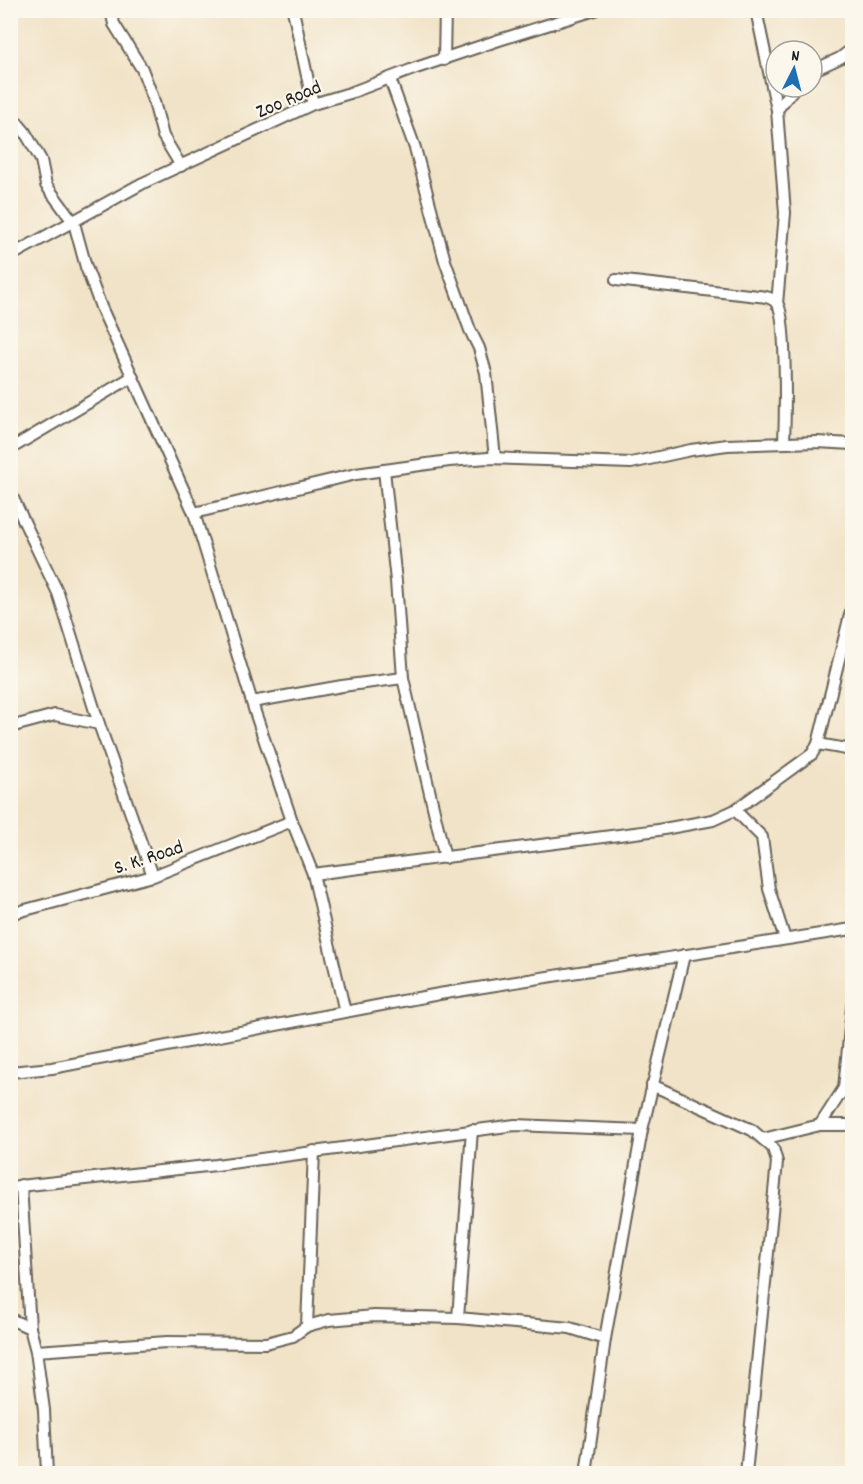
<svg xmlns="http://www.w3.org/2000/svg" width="863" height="1484" viewBox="0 0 863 1484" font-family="Dekko,sans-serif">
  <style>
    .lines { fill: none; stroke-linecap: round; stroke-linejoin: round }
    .minor-casing { stroke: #676258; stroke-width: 14 }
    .minor { stroke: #fff; stroke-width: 10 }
    .labels { text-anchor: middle; stroke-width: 4.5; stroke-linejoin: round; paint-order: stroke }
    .street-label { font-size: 20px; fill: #1c1c1c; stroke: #fbf7ec }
  </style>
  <rect width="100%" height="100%" fill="#fbf7ec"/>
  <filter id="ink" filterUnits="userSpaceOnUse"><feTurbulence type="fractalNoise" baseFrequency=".0167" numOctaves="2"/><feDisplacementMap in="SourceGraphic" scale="12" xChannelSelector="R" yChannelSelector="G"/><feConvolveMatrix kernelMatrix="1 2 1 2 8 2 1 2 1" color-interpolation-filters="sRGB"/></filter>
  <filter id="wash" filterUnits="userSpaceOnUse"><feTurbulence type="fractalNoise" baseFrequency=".008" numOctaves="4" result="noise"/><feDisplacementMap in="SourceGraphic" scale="24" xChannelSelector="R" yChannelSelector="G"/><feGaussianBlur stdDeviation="1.35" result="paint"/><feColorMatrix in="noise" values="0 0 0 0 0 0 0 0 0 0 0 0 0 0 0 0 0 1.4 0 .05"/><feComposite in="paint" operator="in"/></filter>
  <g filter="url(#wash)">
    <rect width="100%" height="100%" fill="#f1e3c7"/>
  </g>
  <g filter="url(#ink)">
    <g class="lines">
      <g class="minor-casing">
        <g id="minor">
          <polyline points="111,10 114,24 142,69 153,98 163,136 181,166"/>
          <polyline points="293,10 313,104"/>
          <polyline points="756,10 777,110 785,213 777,304"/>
          <polyline points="444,60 445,10"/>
          <polyline points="812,71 840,58 852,49"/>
          <polyline points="390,79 415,148 445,261 470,330 479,348 486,373 495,458"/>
          <polyline points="777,110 795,87"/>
          <polyline points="10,114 25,132 41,160 46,185 74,223 86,267 101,307 194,513 255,712 292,821 313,874 345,1012"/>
          <polyline points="10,256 143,183 313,104 350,93 416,68 499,40 595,10"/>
          <path d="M 616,280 L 758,296 C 766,297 773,297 778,305 C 787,320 785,420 784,443"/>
          <polyline points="10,449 132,377"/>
          <polyline points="384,470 396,581 403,678 445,858"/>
          <polyline points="10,492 58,593 99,724 153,876"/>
          <polyline points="194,513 356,474 449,461 488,458 631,463 691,450 727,445 817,442 852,444"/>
          <polyline points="252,702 342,686 403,678"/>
          <polyline points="10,727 55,715 99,724"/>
          <polyline points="818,744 852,750"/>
          <polyline points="735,810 762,837 769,889 785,939"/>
          <polyline points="313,874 658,830 713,820 735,810 812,754 818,744 852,607"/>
          <polyline points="10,914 153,876 292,821"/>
          <polyline points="10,1072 52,1068 439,994 852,929"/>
          <polyline points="652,1085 752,1130 773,1148 777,1162 746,1474"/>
          <polyline points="820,1125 844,1088 852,1008"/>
          <polyline points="763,1139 820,1125 852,1125"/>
          <polyline points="21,1185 30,1328"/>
          <polyline points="10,1187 216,1165 515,1125 642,1130"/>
          <polyline points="458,1318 472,1130"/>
          <polyline points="10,1319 30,1328 36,1351 167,1342 266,1343 293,1336 307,1326 329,1320 374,1316 458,1318 570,1328 605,1339"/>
          <polyline points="307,1326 314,1151"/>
          <polyline points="36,1351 44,1410 47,1474"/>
          <polyline points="586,1474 605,1339 642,1130 684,955"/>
        </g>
      </g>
      <use href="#minor" class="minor"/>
    </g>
  </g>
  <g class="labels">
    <g class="street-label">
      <text transform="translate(288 98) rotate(-23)" y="7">Zoo Road</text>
      <text transform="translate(148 856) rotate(-18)" y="7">S. K. Road</text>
    </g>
  </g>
  <rect width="863" height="1484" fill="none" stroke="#fbf7ec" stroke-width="36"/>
  <g transform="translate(794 69) rotate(6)"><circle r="28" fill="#fbf7ec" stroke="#a29f99" stroke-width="1.5"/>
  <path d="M0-4.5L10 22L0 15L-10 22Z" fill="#1f6fb2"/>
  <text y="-9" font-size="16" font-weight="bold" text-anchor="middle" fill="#1c1c1c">N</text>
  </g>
</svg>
